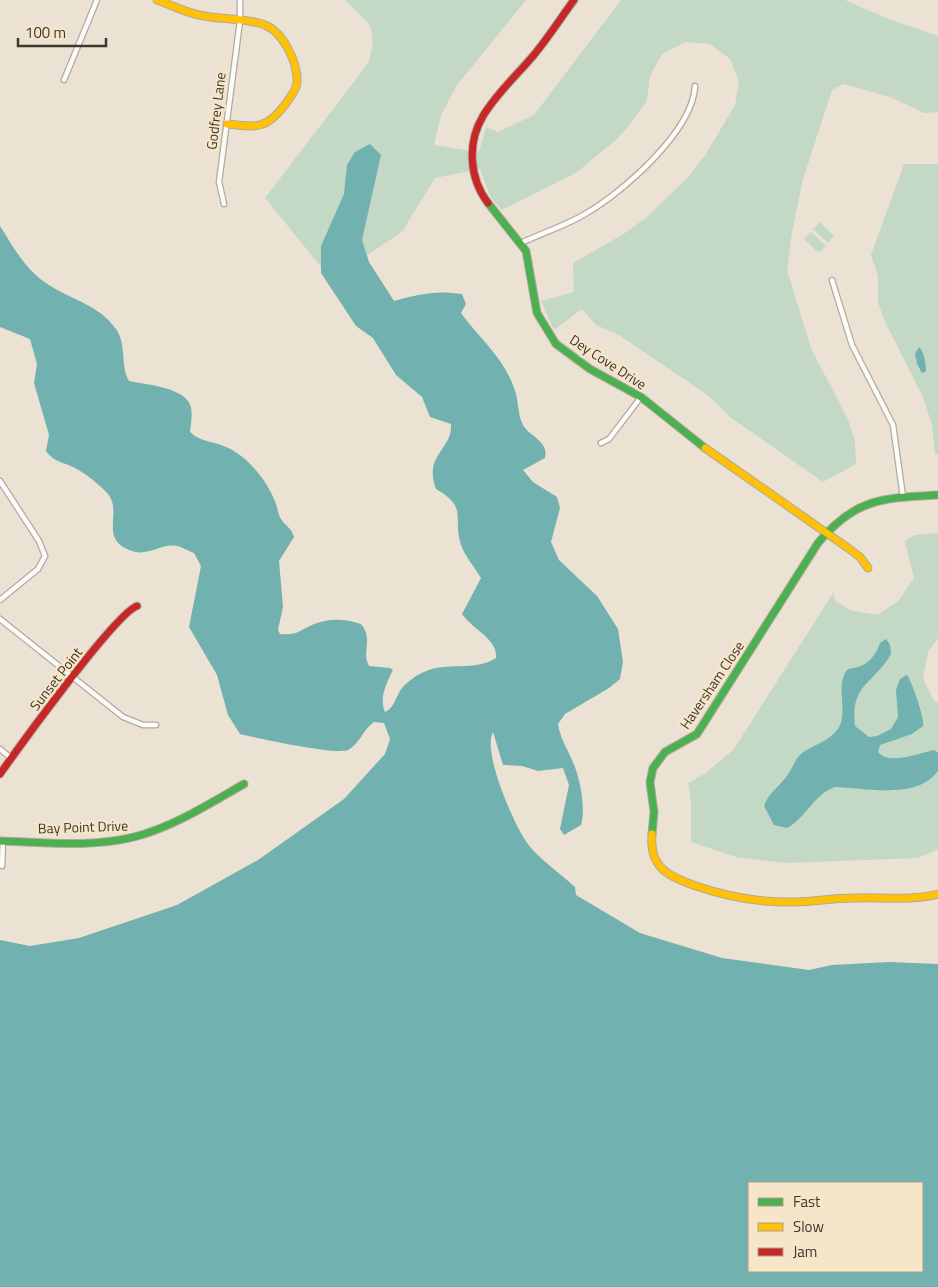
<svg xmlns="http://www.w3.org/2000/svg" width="938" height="1287" viewBox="0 0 938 1287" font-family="'Titillium Web',sans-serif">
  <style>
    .green { fill: #c3d8c5 }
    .water { fill: #71b1b0; fill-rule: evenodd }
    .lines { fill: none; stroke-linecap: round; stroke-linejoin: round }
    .street-casing { stroke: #b1aa9f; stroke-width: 7 }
    .fast-casing { stroke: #b1aa9f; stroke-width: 9 }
    .slow-casing { stroke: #b1aa9f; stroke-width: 9 }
    .jam-casing { stroke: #b1aa9f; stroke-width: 9 }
    .street { stroke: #fcfbf9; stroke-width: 4.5 }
    .fast { stroke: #4caf50; stroke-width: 7 }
    .slow { stroke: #ffc107; stroke-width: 7 }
    .jam { stroke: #c62828; stroke-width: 7 }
    .labels { text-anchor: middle; stroke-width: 5; stroke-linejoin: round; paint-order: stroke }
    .street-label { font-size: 14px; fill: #3d372c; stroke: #f6e5c9 }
  </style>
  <rect width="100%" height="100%" fill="#ece2d4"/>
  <g class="green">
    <path d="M 345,0 L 526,0 L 457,85 L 441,115 L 434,145 L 479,152 L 486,127 L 498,132 L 534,115 L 621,0 L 845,0 L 886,18 L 938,36 L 938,112 L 924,113 L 890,97 L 843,84 L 832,90 L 803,179 L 792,232 L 787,270 L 811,348 L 848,420 L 855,441 L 856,464 L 823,482 L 730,417 L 709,396 L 619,335 L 596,325 L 582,309 L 554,330 L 541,301 L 574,292 L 573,263 L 622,235 L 646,218 L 687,178 L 706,154 L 735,105 L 739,82 L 730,59 L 710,44 L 686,42 L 662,54 L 650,76 L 647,100 L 632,122 L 617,139 L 577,172 L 502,210 L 491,198 L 480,169 L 435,178 L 402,232 L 331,279 L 265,198 L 369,62 C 378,25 370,25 345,0 Z"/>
    <polygon points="904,164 938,164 938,454 935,455 932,425 923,397 885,322 878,302 878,276 871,255"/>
    <polygon points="820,222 834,236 828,243 813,229"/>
    <polygon points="811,232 826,246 819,253 804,239"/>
    <polygon points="938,533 938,638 928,652 923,678 933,699 938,703 938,849 918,858 785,863 736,857 691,842 691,802 688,783 706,773 734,749 833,593 836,602 853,611 878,615 899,600 914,578 905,541 915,535"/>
  </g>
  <g class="water">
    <path d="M 370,144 L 381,155 L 362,240 L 369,262 L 394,301 C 418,294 437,290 462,294 L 466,304 L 461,313 C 479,338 504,358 514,388 C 519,399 517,414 523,425 C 530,437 549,441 545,458 L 523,470 L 533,482 L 557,497 L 560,508 L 551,542 L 559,560 L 597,596 L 618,629 L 623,662 L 620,679 L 609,688 L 565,714 L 558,724 C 560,738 567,748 572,760 C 580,777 586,807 581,825 L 564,835 L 560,829 L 569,785 L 563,768 L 538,771 L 522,766 L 503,765 L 493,732 C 482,753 514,824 527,843 C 539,859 560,873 575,887 L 576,895 L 640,933 L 722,958 L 809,970 L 832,965 L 889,962 L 938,964 L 938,1287 L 0,1287 L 0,940 L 30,946 L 79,938 L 177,905 L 258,860 L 344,799 L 385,754 L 390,739 L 384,723 L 374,722 C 363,729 360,744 348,750 C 334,755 257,738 240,734 L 228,715 L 217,675 L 189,627 L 201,566 L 194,553 C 189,551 182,547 177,546 C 160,543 148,558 129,550 C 99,537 123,513 108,494 C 100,485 85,473 75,468 C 63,462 54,462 46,451 L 49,435 L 34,383 L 37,364 L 30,339 L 0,327 L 0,226 C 14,248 26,271 49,285 C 72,300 99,305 116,329 C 127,345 120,365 129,381 C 144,384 178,387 188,401 C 194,409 191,422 190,432 C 200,442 213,441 226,447 C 248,456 268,482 276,504 C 278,509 278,515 281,519 C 286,527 291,527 294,537 L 279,561 L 283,607 L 278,630 L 280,634 C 299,636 302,628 317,623 C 333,618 346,619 361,624 C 374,640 361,651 369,666 L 390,668 L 393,670 C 386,684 379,698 385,712 C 395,708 396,695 402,688 C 407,682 418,674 424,672 C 447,661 475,672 496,658 C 498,639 473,630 462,614 L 481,578 C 475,568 465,556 461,545 C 452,517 469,508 436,489 C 423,455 453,449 451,424 L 430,417 L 422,397 L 396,375 L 373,338 L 356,326 L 321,273 L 321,246 L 344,194 L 347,165 L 355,152 ZM 749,1183 L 922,1183 L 922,1271 L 749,1271 Z"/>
    <path d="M 919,347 C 924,351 926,364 926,371 L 922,373 L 917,364 L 915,354 Z"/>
    <path d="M 886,639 L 890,645 L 891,654 C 873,685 850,684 855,726 L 869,737 L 877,736 L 891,729 L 898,717 L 896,690 L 900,679 L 907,675 C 912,682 925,719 923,726 L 912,734 L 880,745 L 878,752 C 889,766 919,753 934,750 L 938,753 L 938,771 C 917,800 866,788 835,787 C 814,794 806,818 787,828 L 774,825 L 764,806 C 769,792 779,787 787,776 C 793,768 794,760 802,753 C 813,745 828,742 837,730 C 849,715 836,690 845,673 C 848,667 853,669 858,667 C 870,664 877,652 880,643 Z"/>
  </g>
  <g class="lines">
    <g class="street-casing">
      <g id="street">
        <polyline points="64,80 97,0"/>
        <polyline points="224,204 219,182 240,21 240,0"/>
        <path d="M 521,243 C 542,233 565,226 585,214 C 622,193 693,131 695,86"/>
        <polyline points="832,280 852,345 893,425 903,497"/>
        <polyline points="601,443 609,439 641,397"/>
        <polyline points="0,481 39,541 45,556 38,569 0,600"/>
        <polyline points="0,619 123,717 143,725 156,725"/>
        <polyline points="0,749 11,758"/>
        <polyline points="2,866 3,841"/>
      </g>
    </g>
    <g class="fast-casing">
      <g id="fast">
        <polyline points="488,203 526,251 537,313 556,344 590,369 641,397 705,448"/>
        <path d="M 652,834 L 654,812 L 650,782 L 653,768 L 665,752 L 697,734 L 818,543 C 855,498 883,498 938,495"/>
        <path d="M 0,841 C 44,842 90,848 134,837 C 173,827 209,804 244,784"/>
      </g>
    </g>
    <g class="slow-casing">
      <g id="slow">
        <path d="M 157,0 C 172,5 188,14 204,16 C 220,19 252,19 265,25 C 284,33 298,63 297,83 C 296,91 289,99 284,106 C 266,130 254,127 227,124"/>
        <polyline points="705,448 848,548 860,557 868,568"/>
        <path d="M 652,834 C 649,868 668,876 696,886 C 728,897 763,903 797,902 C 816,901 835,898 854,898 C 882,897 911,901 938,894"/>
      </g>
    </g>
    <g class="jam-casing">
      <g id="jam">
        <path d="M 488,203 C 469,178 467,143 483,116 C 496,94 517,75 533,56 C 548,38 560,19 574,0"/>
        <path d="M 0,774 C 19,747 115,614 137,606"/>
      </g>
    </g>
    <use href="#street" class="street"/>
    <use href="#fast" class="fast"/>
    <use href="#slow" class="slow"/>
    <use href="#jam" class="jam"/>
  </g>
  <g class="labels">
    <g class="street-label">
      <text transform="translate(216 111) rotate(-83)" y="5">Godfrey Lane</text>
      <text transform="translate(608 362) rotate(33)" y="5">Dey Cove Drive</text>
      <text transform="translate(56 679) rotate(-52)" y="5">Sunset Point</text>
      <text transform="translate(712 685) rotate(-56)" y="5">Haversham Close</text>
      <text transform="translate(83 827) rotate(-2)" y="5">Bay Point Drive</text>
    </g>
  </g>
  <rect x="748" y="1182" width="175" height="90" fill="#f6e5c9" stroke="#ac9f8a"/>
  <rect x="758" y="1198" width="25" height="8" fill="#4caf50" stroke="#ac9f8a"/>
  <text x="793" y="1207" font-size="15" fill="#3d372c">Fast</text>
  <rect x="758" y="1223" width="25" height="8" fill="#ffc107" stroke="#ac9f8a"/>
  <text x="793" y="1232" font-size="15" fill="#3d372c">Slow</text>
  <rect x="758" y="1248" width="25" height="8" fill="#c62828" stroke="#ac9f8a"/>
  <text x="793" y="1257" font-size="15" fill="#3d372c">Jam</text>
  <path d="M18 38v8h88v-8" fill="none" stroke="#3d372c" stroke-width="2.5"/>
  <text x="25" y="38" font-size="15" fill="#3d372c" stroke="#f6e5c9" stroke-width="4" paint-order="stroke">100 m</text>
</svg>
